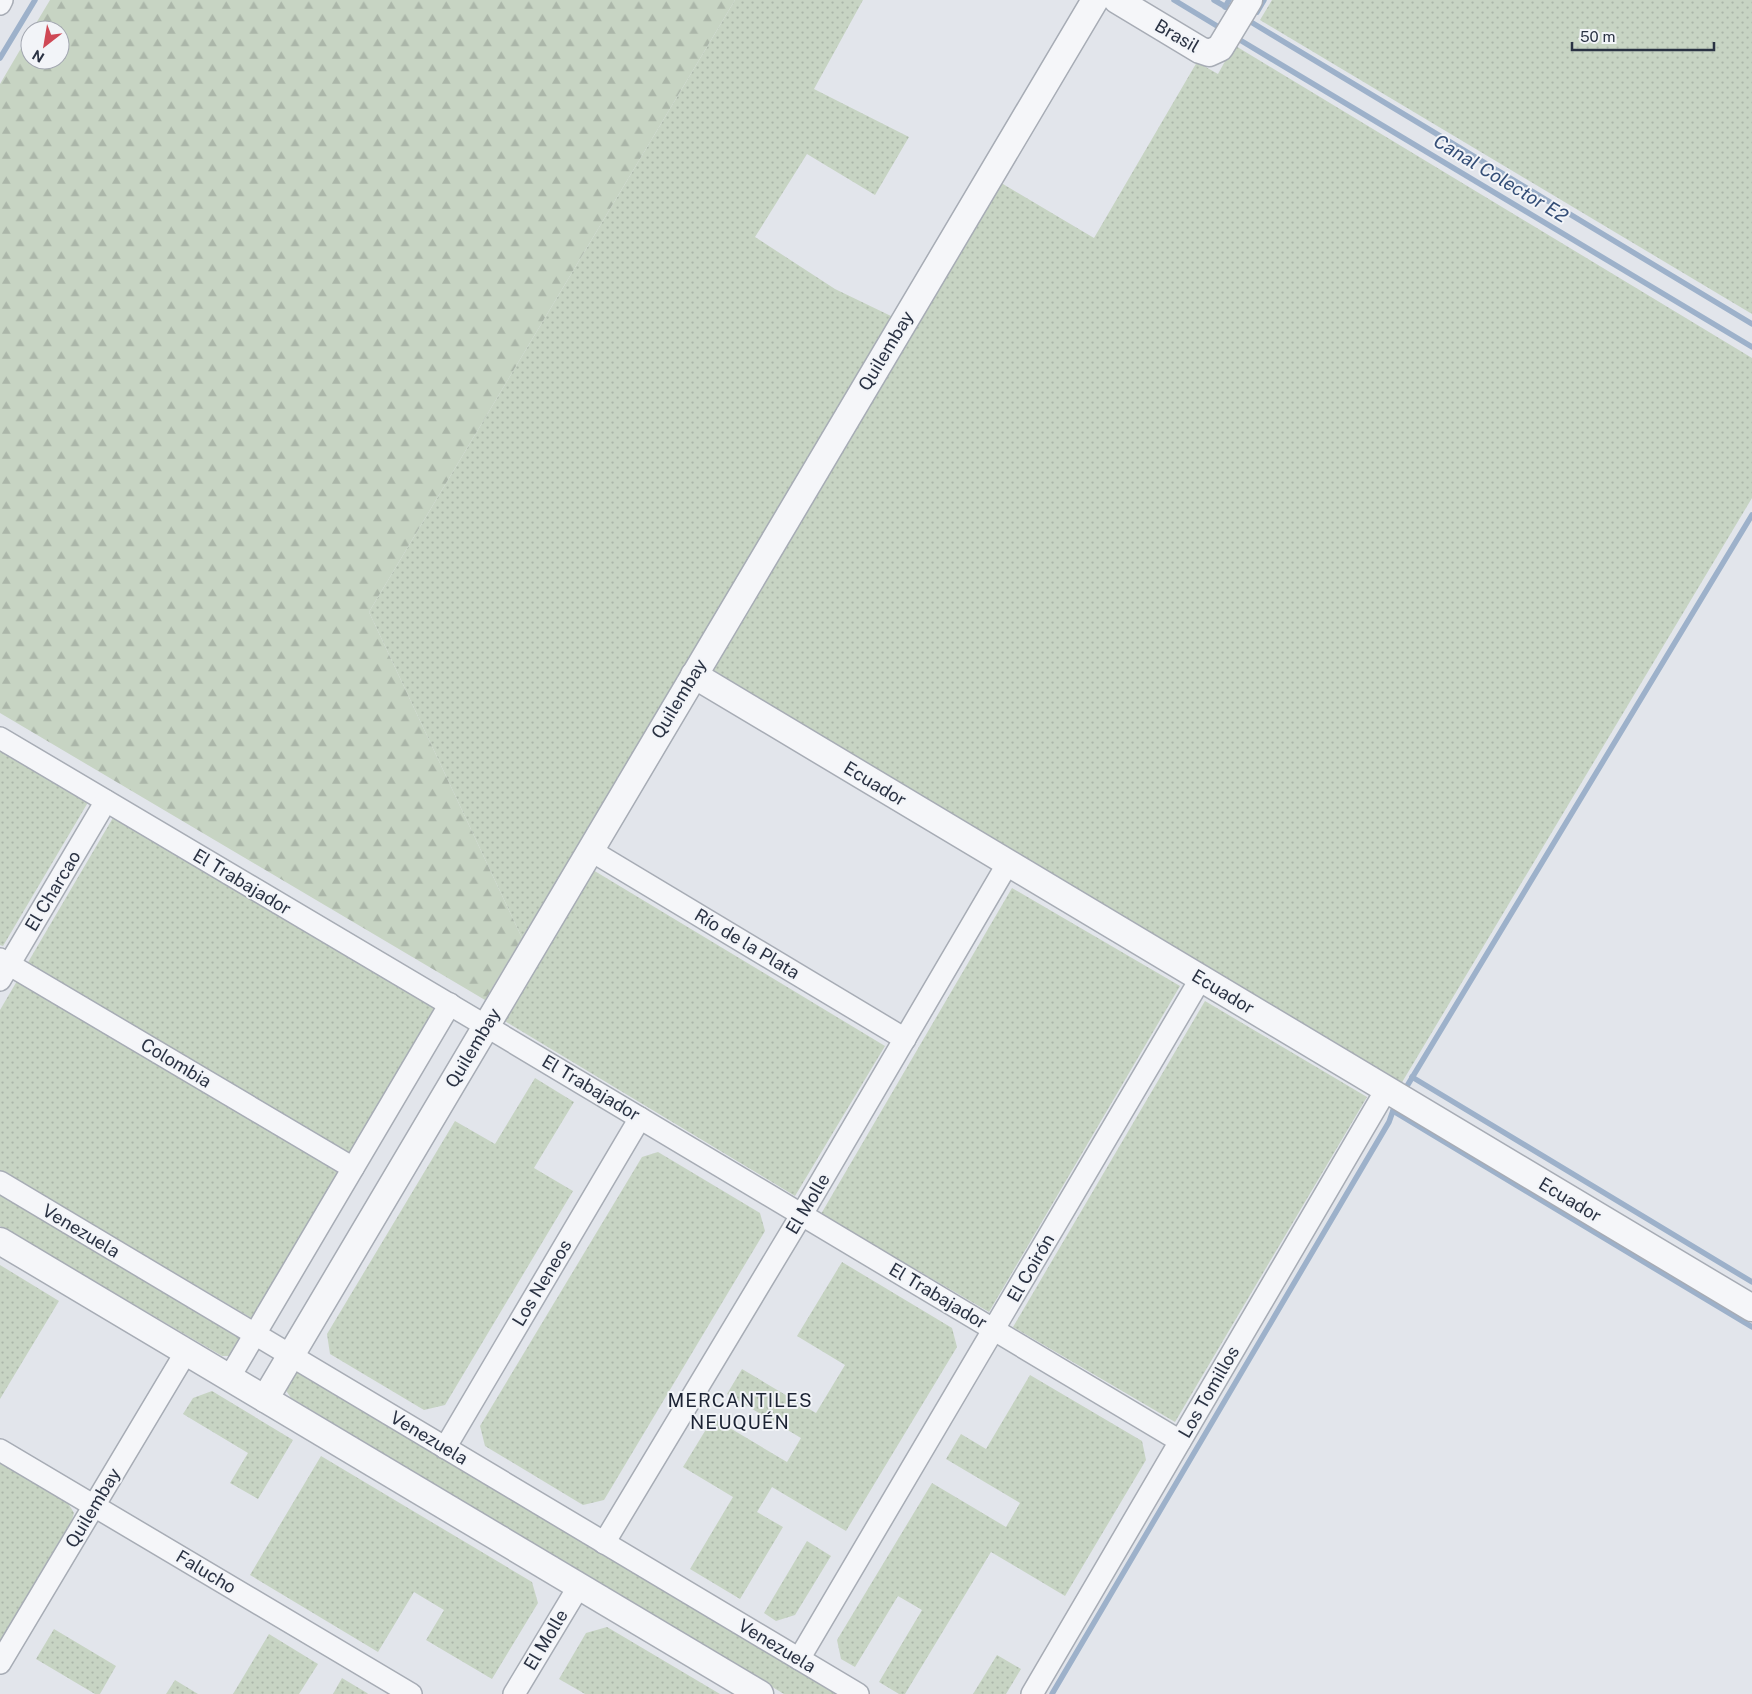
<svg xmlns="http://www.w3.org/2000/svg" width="1752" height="1694" viewBox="0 0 1752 1694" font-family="'Public Sans',sans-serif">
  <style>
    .grass { fill: url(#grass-dots) }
    .forest { fill: url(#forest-firs) }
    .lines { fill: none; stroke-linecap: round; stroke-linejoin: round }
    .stream { stroke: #9db1ca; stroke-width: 5.5 }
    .minor-casing { stroke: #a7acb5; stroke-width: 24 }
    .tertiary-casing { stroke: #a7acb5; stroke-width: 29 }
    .minor { stroke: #f5f6f9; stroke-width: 21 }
    .tertiary { stroke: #f5f6f9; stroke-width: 26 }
    .labels { text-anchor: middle; stroke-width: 4; stroke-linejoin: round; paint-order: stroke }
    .street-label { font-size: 18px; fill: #2a3243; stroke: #f2f4f8 }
    .water-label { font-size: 19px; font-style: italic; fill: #344e77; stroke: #f2f4f8 }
    .neighbourhood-label { font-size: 19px; letter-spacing: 1px; fill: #1c2334; stroke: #f2f4f8 }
  </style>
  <defs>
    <pattern id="grass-dots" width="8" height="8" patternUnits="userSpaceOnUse" patternTransform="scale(1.25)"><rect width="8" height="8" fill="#c7d4c3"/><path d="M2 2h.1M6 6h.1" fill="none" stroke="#abb6a9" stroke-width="1.8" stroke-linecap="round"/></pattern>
    <pattern id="forest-firs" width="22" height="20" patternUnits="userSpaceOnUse" patternTransform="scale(1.25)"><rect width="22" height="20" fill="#c7d4c3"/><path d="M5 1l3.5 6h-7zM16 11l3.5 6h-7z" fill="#abb6a9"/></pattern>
  </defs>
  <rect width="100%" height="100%" fill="#e2e5eb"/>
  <g class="grass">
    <polygon points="735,0 863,0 814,89 909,137 875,195 807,154 755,237 835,289 893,317 522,938 369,612"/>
    <polygon points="1272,0 1752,0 1752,314 1260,20"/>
    <polygon points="1234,45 1752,358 1752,498 1401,1084 712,671 998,181 1094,238 1197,62 1218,74"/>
    <polygon points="0,746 90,799 3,946 0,945"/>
    <polygon points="114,816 437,1007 350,1155 27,964"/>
    <polygon points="593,870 885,1046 795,1196 503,1020"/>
    <polygon points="1012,888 1180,986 989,1312 821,1214"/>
    <polygon points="17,981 340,1172 253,1319 0,1170 0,1010"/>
    <polygon points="1205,1001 1367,1097 1175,1422 1013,1327"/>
    <polygon points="535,1078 574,1102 534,1168 573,1191 445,1405 424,1410 330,1354 327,1334 455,1121 495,1144"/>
    <polygon points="658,1152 760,1213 765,1231 604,1500 583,1505 485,1446 480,1426 642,1157"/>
    <polygon points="0,1191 240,1337 230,1356 222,1356 0,1226"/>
    <polygon points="842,1262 952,1328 957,1347 846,1531 772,1487 757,1512 783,1527 740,1599 690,1569 733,1497 683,1467 713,1418 787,1462 801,1438 727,1394 742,1369 816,1413 845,1365 797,1336"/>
    <polygon points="0,1265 59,1301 0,1399"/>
    <polygon points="297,1371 842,1694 784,1694 291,1398 285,1389"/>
    <polygon points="1030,1375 1142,1441 1146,1460 1065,1596 991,1552 905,1694 899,1694 879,1682 922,1610 898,1596 855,1667 841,1659 837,1640 932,1483 1006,1527 1020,1503 946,1459 961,1434 986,1449"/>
    <polygon points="212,1391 293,1440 258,1499 230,1483 248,1453 183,1414 193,1398"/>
    <polygon points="321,1456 532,1582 538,1603 492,1679 426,1640 444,1610 414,1592 378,1652 250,1575"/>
    <polygon points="0,1463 68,1503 74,1513 72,1520 0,1641"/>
    <polygon points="807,1541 831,1556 795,1615 776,1621 764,1613"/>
    <polygon points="607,1627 720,1694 585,1694 559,1679 586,1633"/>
    <polygon points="54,1629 116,1666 100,1694 95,1694 36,1659"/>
    <polygon points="269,1634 318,1664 299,1694 233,1694"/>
    <polygon points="997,1655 1021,1669 1006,1694 973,1694"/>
    <polygon points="342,1678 367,1693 368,1694 333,1694"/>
    <polygon points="175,1680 198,1694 166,1694"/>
  </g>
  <polygon class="forest" points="50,0 735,0 369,612 522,938 485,1000 0,713 0,84 30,33 30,60 60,60 60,30 32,30"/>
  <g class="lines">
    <g class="stream">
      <polyline points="1174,0 1222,29"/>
      <polyline points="1214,0 1233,11"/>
      <polyline points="1225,7 1229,0"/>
      <polyline points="1257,12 1264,0"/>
      <polyline points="1246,19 1752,324"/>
      <polyline points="1235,37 1752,347"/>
      <polyline points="0,58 35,0"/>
      <polyline points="1412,1077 1752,1282"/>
      <polyline points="1404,1091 1752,515"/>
      <polyline points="1393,1111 1752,1327"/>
      <polyline points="1052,1694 1389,1122 1395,1105"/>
    </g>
    <g class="minor-casing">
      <g id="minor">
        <polyline points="0,4 2,0"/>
        <polyline points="0,738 486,1026 1180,1441"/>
        <polyline points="590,850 905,1039"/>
        <polyline points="0,959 353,1168"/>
        <polyline points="0,980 106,801"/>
        <polyline points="0,1182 858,1694"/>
        <polyline points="229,1378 450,1004"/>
        <polyline points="445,1448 640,1118"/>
        <polyline points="0,1450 411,1694"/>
        <polyline points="604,1543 802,1214 1008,863"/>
        <polyline points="799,1659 1201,978"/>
        <polyline points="0,1663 186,1352"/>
        <polyline points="514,1694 579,1586"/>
        <polyline points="1032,1694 1386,1090"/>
      </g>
    </g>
    <g class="tertiary-casing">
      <g id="tertiary">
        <polyline points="1117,0 1200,50 1209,53 1220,48 1249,0"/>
        <polyline points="694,675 1752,1308"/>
        <polyline points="0,1241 760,1694"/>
        <polyline points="265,1399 1095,0"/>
      </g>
    </g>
    <use href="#minor" class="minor"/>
    <use href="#tertiary" class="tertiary"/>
  </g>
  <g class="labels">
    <g class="street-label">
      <text transform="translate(1177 36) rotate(30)" y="6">Brasil</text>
      <text transform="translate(886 351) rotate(-59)" y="6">Quilembay</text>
      <text transform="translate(679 699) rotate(-59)" y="6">Quilembay</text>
      <text transform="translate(875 784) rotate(31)" y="6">Ecuador</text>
      <text transform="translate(242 882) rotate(31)" y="6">El Trabajador</text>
      <text transform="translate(53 891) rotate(-59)" y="6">El Charcao</text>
      <text transform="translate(747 944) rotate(31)" y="6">Río de la Plata</text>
      <text transform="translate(1223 992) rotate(31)" y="6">Ecuador</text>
      <text transform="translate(473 1048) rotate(-59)" y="6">Quilembay</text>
      <text transform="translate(176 1063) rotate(31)" y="6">Colombia</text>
      <text transform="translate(591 1088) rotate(31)" y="6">El Trabajador</text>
      <text transform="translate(1570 1200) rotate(31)" y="6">Ecuador</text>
      <text transform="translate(808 1204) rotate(-59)" y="6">El Molle</text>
      <text transform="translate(81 1231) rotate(31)" y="6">Venezuela</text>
      <text transform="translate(1031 1268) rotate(-60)" y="6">El Coirón</text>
      <text transform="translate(542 1283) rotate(-59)" y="6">Los Neneos</text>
      <text transform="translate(938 1296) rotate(31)" y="6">El Trabajador</text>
      <text transform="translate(1209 1392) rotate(-60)" y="6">Los Tomillos</text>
      <text transform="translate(429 1438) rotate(31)" y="6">Venezuela</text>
      <text transform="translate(93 1508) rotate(-59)" y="6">Quilembay</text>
      <text transform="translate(206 1572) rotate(31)" y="6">Falucho</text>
      <text transform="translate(546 1640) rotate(-59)" y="6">El Molle</text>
      <text transform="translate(777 1646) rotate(31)" y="6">Venezuela</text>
    </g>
    <g class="water-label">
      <text transform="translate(1501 178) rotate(31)" y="7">Canal Colector E2</text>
    </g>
    <g class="neighbourhood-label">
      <text x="740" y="1407">MERCANTILES<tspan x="740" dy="22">NEUQUÉN</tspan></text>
    </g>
  </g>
  <g transform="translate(45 45) rotate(211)"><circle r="24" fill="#f2f4f8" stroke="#a2a6b0"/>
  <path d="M0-4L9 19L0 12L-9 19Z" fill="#cf4855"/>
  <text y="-8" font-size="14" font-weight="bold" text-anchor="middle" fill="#2a3243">N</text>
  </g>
  <path d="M1572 42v8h142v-8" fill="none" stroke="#2a3243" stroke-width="2.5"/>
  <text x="1580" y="42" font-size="15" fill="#2a3243" stroke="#f2f4f8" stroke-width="4" paint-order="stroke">50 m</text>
</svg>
